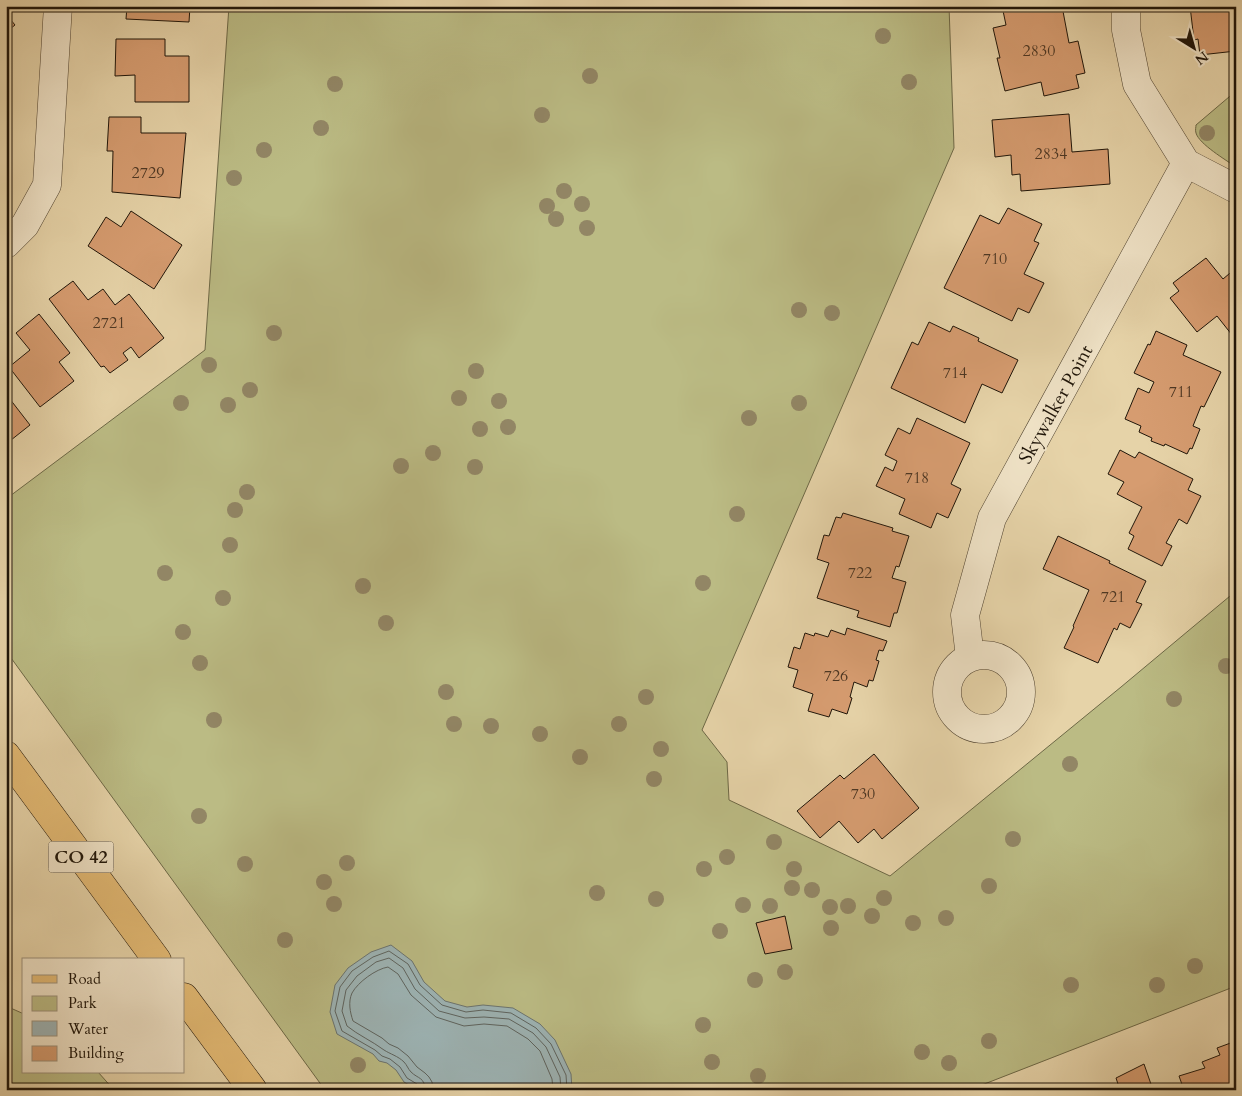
<svg xmlns="http://www.w3.org/2000/svg" width="1242" height="1096" viewBox="0 0 1242 1096" font-family="Cardo,serif">
  <style>
    .green { fill: #bbbb84; stroke: #6d6846 }
    .water { fill: #9db4b5; stroke: #6b7470 }
    .lines { fill: none; stroke-linecap: round; stroke-linejoin: round }
    .shore { stroke: #5e645f; stroke-width: 1 }
    .building { fill: #d69c70; stroke: #1f1509 }
    .minor-casing { stroke: #514431; stroke-width: 29 }
    .primary-casing { stroke: #1f1509; stroke-width: 29 }
    .minor { stroke: #efe2c6; stroke-width: 28 }
    .primary { stroke: #e3ba74; stroke-width: 28 }
    .tree { fill: #928665 }
    .labels { text-anchor: middle; stroke-width: 4; stroke-linejoin: round; paint-order: stroke }
    .number-label { font-size: 16px; fill: #4d3723 }
    .shield { fill: #efe2c6; stroke: #5d5242; stroke-width: 1 }
    .shield-label { font-size: 18px; font-weight: bold; fill: #1f1509 }
    .street-label { font-size: 19px; fill: #1f1509; stroke: #efe2c6 }
  </style>
  <rect width="100%" height="100%" fill="#e6d3a8"/>
  <filter id="stains"><feTurbulence type="fractalNoise" baseFrequency=".004" numOctaves="4"/><feColorMatrix values="0 0 0 0 .2 0 0 0 0 .09 0 0 0 0 .02 0 0 0 .5 -.17"/></filter>
  <radialGradient id="worn" r=".72"><stop offset=".6" stop-color="#630" stop-opacity="0"/><stop offset="1" stop-color="#630" stop-opacity=".3"/></radialGradient>
  <g class="green">
    <polygon points="229,6 949,6 954,148 702,730 727,762 729,800 890,876 1121,687 1236,591 1236,986 969,1090 325,1090 6,651 6,496 10,496 205,350"/>
    <path d="M 1236,91 L 1236,167 C 1226,160 1199,144 1196,133 C 1195,130 1196,127 1196,125 Z"/>
    <polygon points="6,1006 24,1014 24,1072 98,1072 114,1090 6,1090"/>
  </g>
  <polygon class="water" points="391,945 412,961 424,982 445,1001 467,1007 483,1005 513,1008 540,1024 555,1040 571,1074 572,1090 417,1090 404,1082 396,1070 387,1063 379,1061 373,1054 337,1034 330,1012 335,985 348,968 371,952"/>
  <g class="lines">
    <g class="shore">
      <polyline points="419,1090 417,1084 407,1078 400,1067 390,1059 382,1056 375,1050 342,1031 335,1011 340,987 352,971 373,957 389,951 408,964 420,985 442,1005 466,1012 483,1010 511,1013 536,1028 551,1044 566,1075 567,1090"/>
      <path d="M 425,1090 C 425,1077 418,1079 411,1072 C 408,1069 407,1065 404,1062 C 398,1056 390,1054 384,1050 C 372,1041 358,1035 347,1026 L 342,1011 L 346,990 L 357,976 L 376,962 L 389,958 L 403,968 L 415,989 L 439,1011 L 465,1018 L 484,1017 L 509,1019 L 533,1033 L 546,1047 L 560,1077 L 561,1090"/>
      <path d="M 433,1090 L 432,1082 L 429,1077 L 425,1073 L 417,1067 L 408,1056 L 398,1048 L 389,1044 L 382,1038 L 353,1021 C 350,1012 348,1002 352,993 C 358,982 376,969 388,967 L 398,974 L 411,995 L 436,1017 L 464,1026 L 484,1024 L 507,1026 L 528,1039 L 540,1051 L 552,1079 L 553,1090"/>
    </g>
  </g>
  <g class="building">
    <polygon points="127,6 190,6 189,22 126,19"/>
    <polygon points="1002,6 1062,6 1069,43 1078,41 1085,73 1076,75 1079,88 1044,96 1041,82 1005,91 997,58 1000,58 993,28 1006,25"/>
    <polygon points="1190,6 1236,6 1236,51 1200,55 1198,39 1194,40"/>
    <polygon points="6,14 15,25 6,32"/>
    <polygon points="116,39 165,39 165,56 189,56 189,102 135,102 135,75 115,76"/>
    <polygon points="1069,114 1072,152 1108,149 1110,184 1021,191 1020,174 1012,175 1011,155 995,157 992,120"/>
    <polygon points="109,117 141,117 141,133 186,133 180,198 112,192 113,151 107,151"/>
    <polygon points="1008,208 1042,224 1034,241 1039,243 1024,274 1044,283 1029,313 1018,308 1012,321 944,288 980,215 999,224"/>
    <polygon points="131,211 182,245 154,289 88,246 106,217 121,227"/>
    <polygon points="1206,258 1223,279 1236,268 1236,340 1217,316 1197,332 1170,298 1179,291 1173,283"/>
    <polygon points="73,281 88,300 103,289 115,305 129,294 164,338 139,358 131,347 123,353 128,360 110,373 104,366 101,367 49,299"/>
    <polygon points="39,314 70,353 59,362 74,381 40,407 9,367 30,350 16,333"/>
    <polygon points="929,322 950,332 953,326 979,338 978,341 1018,360 1002,393 982,384 965,423 891,388 912,342 918,345"/>
    <polygon points="1156,331 1187,345 1183,355 1221,372 1204,407 1201,406 1193,426 1200,429 1192,449 1190,448 1187,454 1165,444 1164,446 1151,441 1152,438 1139,432 1141,426 1125,419 1138,388 1149,393 1154,382 1134,373 1148,344 1150,345"/>
    <polygon points="6,394 30,425 6,444"/>
    <polygon points="917,418 970,443 951,484 961,489 948,518 937,513 931,528 899,514 905,499 876,486 885,467 893,471 897,461 885,455 898,428 910,434"/>
    <polygon points="1120,450 1135,458 1139,452 1193,479 1188,490 1201,496 1187,524 1179,519 1166,543 1172,546 1162,566 1128,549 1134,536 1129,533 1142,507 1117,494 1124,482 1108,474"/>
    <polygon points="843,513 893,528 892,531 909,536 899,567 896,566 892,578 906,582 897,613 894,613 890,627 857,617 859,611 817,598 829,563 817,559 824,535 829,536 836,517 841,518"/>
    <polygon points="1058,536 1110,561 1109,563 1146,581 1136,602 1142,604 1130,628 1120,623 1117,630 1114,628 1098,663 1064,648 1074,627 1073,626 1089,590 1043,569"/>
    <polygon points="847,628 887,641 883,651 879,650 876,660 879,661 873,681 869,680 867,687 854,682 850,697 852,698 847,714 832,709 829,717 808,711 813,694 793,687 798,670 788,667 794,647 800,649 805,633 814,636 815,633 828,637 831,630 845,635"/>
    <polygon points="874,754 919,808 882,839 874,829 858,843 839,821 820,838 797,811 840,775 844,779"/>
    <polygon points="785,916 792,949 765,954 756,923"/>
    <polygon points="1236,1041 1236,1090 1184,1090 1179,1076 1205,1068 1202,1062 1220,1055 1217,1048"/>
    <polygon points="1144,1064 1153,1090 1101,1090 1118,1084 1116,1078"/>
  </g>
  <g class="lines">
    <g class="minor-casing">
      <g id="minor">
        <polyline points="1126,6 1126,30 1137,84 1186,163 1236,189"/>
        <polyline points="6,244 25,225 47,185 58,6"/>
        <circle cx="984" cy="692" r="37"/>
        <polyline points="970,657 965,615 992,518 1186,163"/>
      </g>
    </g>
    <g class="primary-casing">
      <g id="primary">
        <polyline points="6,755 157,960"/>
        <polyline points="184,997 253,1090"/>
      </g>
    </g>
    <use href="#minor" class="minor"/>
    <use href="#primary" class="primary"/>
  </g>
  <g class="tree">
    <circle cx="883" cy="36" r="8"/>
    <circle cx="590" cy="76" r="8"/>
    <circle cx="909" cy="82" r="8"/>
    <circle cx="335" cy="84" r="8"/>
    <circle cx="542" cy="115" r="8"/>
    <circle cx="321" cy="128" r="8"/>
    <circle cx="1207" cy="133" r="8"/>
    <circle cx="264" cy="150" r="8"/>
    <circle cx="234" cy="178" r="8"/>
    <circle cx="564" cy="191" r="8"/>
    <circle cx="582" cy="204" r="8"/>
    <circle cx="547" cy="206" r="8"/>
    <circle cx="556" cy="219" r="8"/>
    <circle cx="587" cy="228" r="8"/>
    <circle cx="799" cy="310" r="8"/>
    <circle cx="832" cy="313" r="8"/>
    <circle cx="274" cy="333" r="8"/>
    <circle cx="209" cy="365" r="8"/>
    <circle cx="476" cy="371" r="8"/>
    <circle cx="250" cy="390" r="8"/>
    <circle cx="459" cy="398" r="8"/>
    <circle cx="499" cy="401" r="8"/>
    <circle cx="181" cy="403" r="8"/>
    <circle cx="799" cy="403" r="8"/>
    <circle cx="228" cy="405" r="8"/>
    <circle cx="749" cy="418" r="8"/>
    <circle cx="508" cy="427" r="8"/>
    <circle cx="480" cy="429" r="8"/>
    <circle cx="433" cy="453" r="8"/>
    <circle cx="401" cy="466" r="8"/>
    <circle cx="475" cy="467" r="8"/>
    <circle cx="247" cy="492" r="8"/>
    <circle cx="235" cy="510" r="8"/>
    <circle cx="737" cy="514" r="8"/>
    <circle cx="230" cy="545" r="8"/>
    <circle cx="165" cy="573" r="8"/>
    <circle cx="703" cy="583" r="8"/>
    <circle cx="363" cy="586" r="8"/>
    <circle cx="223" cy="598" r="8"/>
    <circle cx="386" cy="623" r="8"/>
    <circle cx="183" cy="632" r="8"/>
    <circle cx="200" cy="663" r="8"/>
    <circle cx="1226" cy="666" r="8"/>
    <circle cx="446" cy="692" r="8"/>
    <circle cx="646" cy="697" r="8"/>
    <circle cx="1174" cy="699" r="8"/>
    <circle cx="214" cy="720" r="8"/>
    <circle cx="454" cy="724" r="8"/>
    <circle cx="619" cy="724" r="8"/>
    <circle cx="491" cy="726" r="8"/>
    <circle cx="540" cy="734" r="8"/>
    <circle cx="661" cy="749" r="8"/>
    <circle cx="580" cy="757" r="8"/>
    <circle cx="1070" cy="764" r="8"/>
    <circle cx="654" cy="779" r="8"/>
    <circle cx="199" cy="816" r="8"/>
    <circle cx="1013" cy="839" r="8"/>
    <circle cx="774" cy="842" r="8"/>
    <circle cx="727" cy="857" r="8"/>
    <circle cx="347" cy="863" r="8"/>
    <circle cx="245" cy="864" r="8"/>
    <circle cx="704" cy="869" r="8"/>
    <circle cx="794" cy="869" r="8"/>
    <circle cx="324" cy="882" r="8"/>
    <circle cx="989" cy="886" r="8"/>
    <circle cx="792" cy="888" r="8"/>
    <circle cx="812" cy="890" r="8"/>
    <circle cx="597" cy="893" r="8"/>
    <circle cx="884" cy="898" r="8"/>
    <circle cx="656" cy="899" r="8"/>
    <circle cx="334" cy="904" r="8"/>
    <circle cx="743" cy="905" r="8"/>
    <circle cx="770" cy="906" r="8"/>
    <circle cx="848" cy="906" r="8"/>
    <circle cx="830" cy="907" r="8"/>
    <circle cx="872" cy="916" r="8"/>
    <circle cx="946" cy="918" r="8"/>
    <circle cx="913" cy="923" r="8"/>
    <circle cx="831" cy="928" r="8"/>
    <circle cx="720" cy="931" r="8"/>
    <circle cx="285" cy="940" r="8"/>
    <circle cx="1195" cy="966" r="8"/>
    <circle cx="785" cy="972" r="8"/>
    <circle cx="755" cy="980" r="8"/>
    <circle cx="1071" cy="985" r="8"/>
    <circle cx="1157" cy="985" r="8"/>
    <circle cx="703" cy="1025" r="8"/>
    <circle cx="989" cy="1041" r="8"/>
    <circle cx="922" cy="1052" r="8"/>
    <circle cx="712" cy="1062" r="8"/>
    <circle cx="949" cy="1063" r="8"/>
    <circle cx="358" cy="1065" r="8"/>
    <circle cx="758" cy="1076" r="8"/>
  </g>
  <g class="labels">
    <g class="number-label">
      <text x="1039" y="56">2830</text>
      <text x="1051" y="159">2834</text>
      <text x="148" y="178">2729</text>
      <text x="995" y="264">710</text>
      <text x="109" y="328">2721</text>
      <text x="955" y="378">714</text>
      <text x="1181" y="397">711</text>
      <text x="917" y="483">718</text>
      <text x="860" y="578">722</text>
      <text x="1113" y="602">721</text>
      <text x="836" y="681">726</text>
      <text x="863" y="799">730</text>
    </g>
    <rect class="shield" x="48.5" y="841.5" width="65" height="31" rx="4"/>
    <g class="shield-label">
      <text x="81" y="863">CO 42</text>
    </g>
    <g class="street-label">
      <text transform="translate(1055 404) rotate(-61)" y="7">Skywalker Point</text>
    </g>
  </g>
  <rect width="1242" height="1096" fill="none" stroke="#e6d3a8" stroke-width="25"/>
  <rect x="8" y="8" width="1227" height="1081" fill="none" stroke="#1f1509" stroke-width="2.5"/>
  <rect x="12" y="12" width="1217" height="1071" fill="none" stroke="#1f1509"/>
  <rect x="22" y="958" width="162" height="115" fill="#efe2c6" stroke="#9c907a"/>
  <rect x="32" y="975" width="25" height="8" fill="#e3ba74" stroke="#9c907a"/>
  <text x="68" y="984" font-size="15" fill="#1f1509">Road</text>
  <rect x="32" y="996" width="25" height="15" fill="#bbbb84" stroke="#9c907a"/>
  <text x="68" y="1008" font-size="15" fill="#1f1509">Park</text>
  <rect x="32" y="1021" width="25" height="15" fill="#9db4b5" stroke="#9c907a"/>
  <text x="68" y="1034" font-size="15" fill="#1f1509">Water</text>
  <rect x="32" y="1046" width="25" height="15" fill="#d69c70" stroke="#9c907a"/>
  <text x="68" y="1058" font-size="15" fill="#1f1509">Building</text>
  <g transform="translate(1194 48) rotate(143)" stroke="#efe2c6" stroke-width="4" paint-order="stroke">
  <path d="M0-4L9 19L0 12L-9 19Z" fill="#1f1509"/>
  <text y="-8" font-size="14" font-weight="bold" text-anchor="middle" fill="#1f1509">N</text>
  </g>
  <rect width="100%" height="100%" filter="url(#stains)"/>
  <rect width="100%" height="100%" fill="url(#worn)"/>
</svg>
